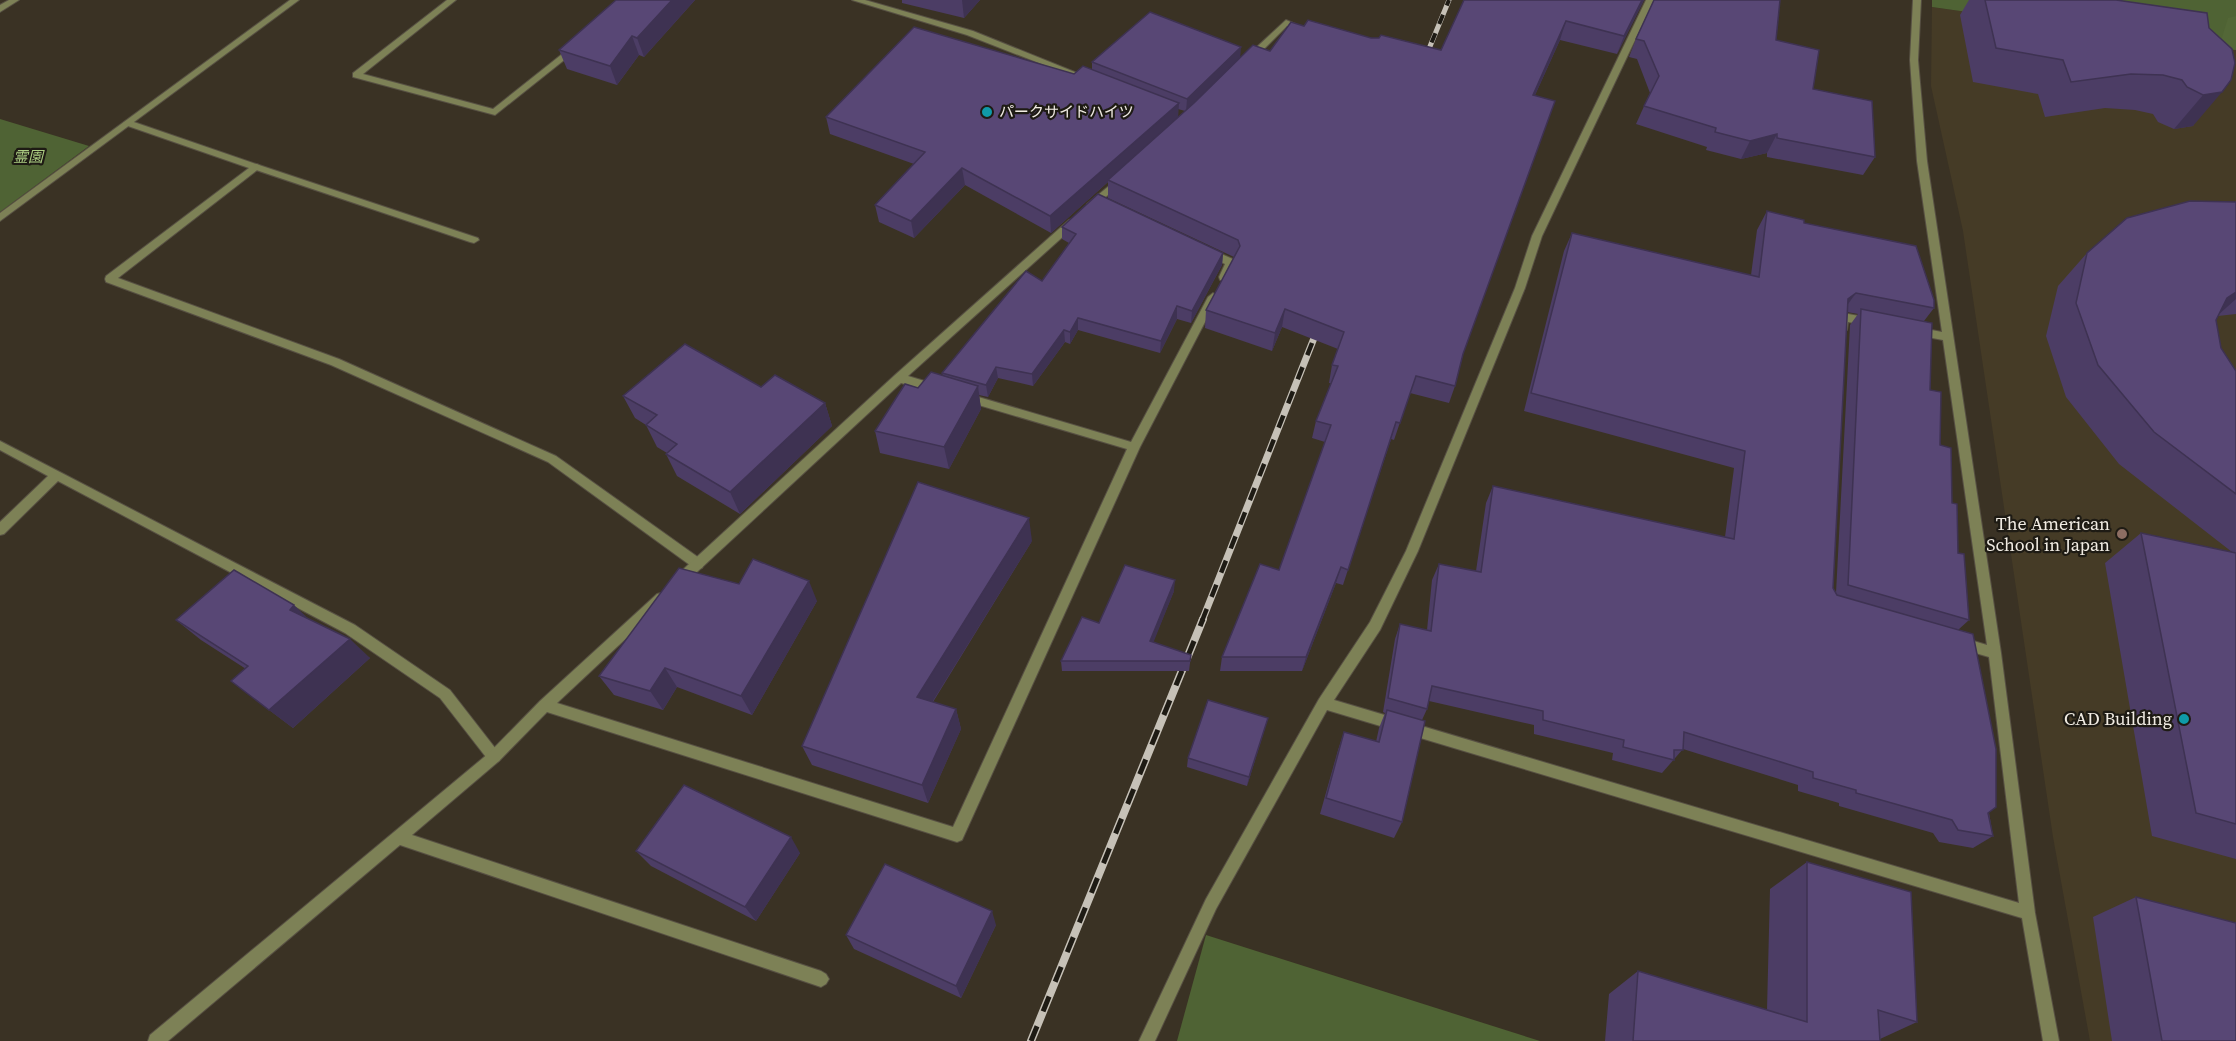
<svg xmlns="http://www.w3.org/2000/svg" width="2236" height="1041" viewBox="0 0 2236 1041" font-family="'Source Serif 4','Noto Sans JP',serif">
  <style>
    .built { fill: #453b26 }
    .green { fill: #4f6334 }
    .forest { fill: #536737 }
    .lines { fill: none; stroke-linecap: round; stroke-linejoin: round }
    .lane-casing { stroke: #575043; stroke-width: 2 }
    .street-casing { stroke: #575043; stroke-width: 2 }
    .lane { fill: #7d8156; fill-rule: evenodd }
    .street { fill: #7d8156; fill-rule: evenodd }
    .rail-far2-casing { stroke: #c6c1b7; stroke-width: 5 }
    .rail-far1-casing { stroke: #c6c1b7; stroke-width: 7 }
    .rail-casing { stroke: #c6c1b7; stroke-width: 8 }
    .rail-far2 { stroke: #1e1b14; stroke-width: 4; stroke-dasharray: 10; stroke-linecap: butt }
    .rail-far1 { stroke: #1e1b14; stroke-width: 4.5; stroke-dasharray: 13; stroke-linecap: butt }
    .rail { stroke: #1e1b14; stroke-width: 5; stroke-dasharray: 16; stroke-linecap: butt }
    .wall { fill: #4c3d65; fill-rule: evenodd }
    .shaded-wall { fill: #3e3252 }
    .building { fill: #584775; stroke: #3e3252; stroke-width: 1.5 }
    .culture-dot { fill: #0f9aa8; stroke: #1e1b14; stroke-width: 2 }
    .education-dot { fill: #8d6e63; stroke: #1e1b14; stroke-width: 2 }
    .labels { text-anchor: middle; stroke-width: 4.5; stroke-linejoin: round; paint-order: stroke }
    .far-poi-label { font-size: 15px; fill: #f1ece3; stroke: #1e1b14; text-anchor: start }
    .far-park-label { font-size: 15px; font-style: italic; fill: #adce83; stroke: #1e1b14 }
    .poi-label { font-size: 18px; fill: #f1ece3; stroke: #1e1b14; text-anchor: end }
  </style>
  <rect width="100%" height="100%" fill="#3a3224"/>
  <polygon class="built" points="1932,7 2236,50 2236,1041 2090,1041 2053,837 1963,231 1931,86"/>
  <g class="green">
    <polygon points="1932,0 2236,0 2236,50 1932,7"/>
    <polygon points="0,119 89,146 0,212"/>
    <polygon points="1206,935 1540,1041 1177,1041"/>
  </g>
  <polygon class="forest" points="2236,16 2236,50 2219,47 2228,18"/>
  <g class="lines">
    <g class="lane-casing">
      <g id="lane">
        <polygon points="1286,20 1307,29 1303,32 1287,26 1252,61 1246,61 1246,57"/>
        <polygon points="128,120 259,165 261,167 118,278 339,359 556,456 702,560 704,564 702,568 698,569 694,568 548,462 331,365 106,282 105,279 106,276 249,168 125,125 123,123"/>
        <polygon points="0,441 355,625 450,690 499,753 501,757 499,761 494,763 489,761 440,698 345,633 58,481 4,534 0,535 0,522 48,476 0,450"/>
      </g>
    </g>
    <g class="street-casing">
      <g id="street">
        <polygon points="9,0 19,0 0,12 0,5"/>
        <polygon points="290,0 299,0 0,221 0,213"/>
        <polygon points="447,0 456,0 363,74 493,109 571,47 578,49 495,115 353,77 353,73"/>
        <polygon points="852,0 865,0 973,31 1092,79 1088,82 1085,81 967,35"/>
        <polygon points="1646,0 1654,0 1542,236 1525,288 1418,551 1380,630 1334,700 2019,903 1989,657 1955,647 1954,643 1955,639 1960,637 1987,645 1943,340 1916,335 1911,331 1916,327 1942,332 1917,161 1910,60 1913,0 1921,0 1918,60 1927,161 2001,653 2035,913 2059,1041 2043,1041 2022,918 1327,710 1216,909 1155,1041 1139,1041 1206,899 1319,699 1370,622 1406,551 1515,288 1532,236"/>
        <polygon points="256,164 478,238 479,240 474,243 470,242 253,169 253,165"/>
        <polygon points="1120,177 1123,178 1123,182 1093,208 1087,208 1087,204"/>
        <polygon points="1073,219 1078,222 1077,224 908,376 941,386 943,389 941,392 937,393 901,383 684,584 680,585 676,584 674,580 676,576 895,375 1069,220"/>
        <polygon points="1210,249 1235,260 1236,263 1228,280 1220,280 1219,277 1225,264 1206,255 1206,251"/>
        <polygon points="1213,293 1218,297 1140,447 962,840 957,842 547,712 499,761 412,835 821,971 826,974 829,979 826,984 821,987 400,845 168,1041 148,1041 150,1035 489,753 540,701 657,594 661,593 665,594 667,598 665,602 557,703 953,827 1127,449 965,401 959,397 965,393 1131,442 1208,297"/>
        <polygon points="1843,313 1870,318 1875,322 1870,326 1848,322 1847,330 1842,334 1837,330 1838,317"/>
      </g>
    </g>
    <use href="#lane" class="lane"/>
    <use href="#street" class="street"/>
    <g class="rail-far2-casing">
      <polyline id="rail-far2" points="1424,61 1449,0"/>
    </g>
    <g class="rail-far1-casing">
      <polyline id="rail-far1" points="1202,621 1320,323"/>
    </g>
    <g class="rail-casing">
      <polyline id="rail" points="1031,1041 1203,619"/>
    </g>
    <use href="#rail-far2" class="rail-far2"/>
    <use href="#rail-far1" class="rail-far1"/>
    <use href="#rail" class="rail"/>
  </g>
  <g class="wall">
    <polygon points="616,0 695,0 644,57 639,55 617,85 567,69 559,50"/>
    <polygon points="902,0 980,0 964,18 902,3"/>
    <path d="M 1464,0 L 1644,0 L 1617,54 L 1560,40 L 1535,95 L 1462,358 L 1455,386 L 1449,403 L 1410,393 L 1394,440 L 1391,439 L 1343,585 L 1336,583 L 1302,671 L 1220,671 L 1222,657 L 1279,570 L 1325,442 L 1312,438 L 1316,421 L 1331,383 L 1329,383 L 1332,365 L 1338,349 L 1282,327 L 1272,351 L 1205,328 L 1206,310 L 1234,257 L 1108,198 L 1108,182 L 1051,233 L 965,185 L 914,238 L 879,222 L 875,205 L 914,164 L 830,134 L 826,117 L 1074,74 L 1092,69 L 1092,62 L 1240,58 L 1270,51 L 1304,26 L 1441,50 ZM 1178,109 L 1185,111 L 1178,117 Z"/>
    <polygon points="1969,0 2116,0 2209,28 2232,49 2193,126 2174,129 2158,122 2153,114 2135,110 2105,108 2045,117 2038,94 1973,82 1960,15"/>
    <polygon points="1636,39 1776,40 1813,89 1875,157 1863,175 1767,157 1767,153 1741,159 1706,150 1707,147 1636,124 1650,93 1637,59 1629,57"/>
    <polygon points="2236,202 2236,314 2218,316 2216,320 2221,348 2236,371 2236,859 2152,836 2105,563 2141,533 2232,552 2119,464 2066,397 2046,336 2058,286 2087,253"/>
    <path d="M 1767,211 L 1804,223 L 1934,308 L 1924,321 L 1930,390 L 1952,503 L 1958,553 L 1969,620 L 1958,630 L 1993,836 L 1973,848 L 1939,842 L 1933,833 L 1839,806 L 1839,803 L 1798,791 L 1798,785 L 1683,749 L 1662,773 L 1612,760 L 1613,753 L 1534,734 L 1534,725 L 1429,701 L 1427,709 L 1422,720 L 1402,822 L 1394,838 L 1320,814 L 1338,750 L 1344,732 L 1376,742 L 1379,728 L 1385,713 L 1383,712 L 1395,639 L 1400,624 L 1427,630 L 1432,580 L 1439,564 L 1476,571 L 1486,503 L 1493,486 L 1725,537 L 1734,468 L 1524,411 L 1564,251 L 1572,233 L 1751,275 L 1757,230 ZM 1847,312 L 1858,314 L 1850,325 L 1836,593 L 1833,588 Z"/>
    <polygon points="1062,227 1223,253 1222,265 1191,323 1177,319 1160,353 1078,330 1070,344 1065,342 1033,386 998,378 988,397 979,395 981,409 949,469 880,453 875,431 918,388 943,376 942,373 1042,281 1069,243 1062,239"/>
    <polygon points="761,387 825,403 832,426 740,514 677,476 666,454 667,453 657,447 646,425 635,418 623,396"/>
    <polygon points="1032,541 933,702 956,709 961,729 928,803 812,765 802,746"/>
    <polygon points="739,584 817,601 752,715 677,687 663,710 614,695 599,676"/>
    <polygon points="1174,591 1153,642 1191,655 1189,671 1062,671 1061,661 1099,623"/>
    <polygon points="309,619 370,658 293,728 231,681 246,669 201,640 176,620"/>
    <polygon points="1265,728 1247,786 1187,767 1188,758"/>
    <polygon points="636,851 800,853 756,921 651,866"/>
    <polygon points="1807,862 1917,1022 1880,1039 1880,1041 1605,1041 1609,994 1638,971 1767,1010 1770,889"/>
    <polygon points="2136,897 2236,1041 2112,1041 2093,917"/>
    <polygon points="996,925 961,998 854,949 846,935"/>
  </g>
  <g class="shaded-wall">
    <polygon points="672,0 695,0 644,57 637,38"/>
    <polygon points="962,0 980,0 964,18"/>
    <polygon points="1642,0 1644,0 1617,54 1624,36"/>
    <polygon points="1566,21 1560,40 1527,113 1533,95"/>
    <polygon points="632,36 639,55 617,85 610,66"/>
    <polygon points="1241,47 1240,60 1186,112 1187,99"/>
    <polygon points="2222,92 2193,126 2174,129 2203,95"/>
    <polygon points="1179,103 1178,120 1108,180 1108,182 1051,233 1050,216"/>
    <polygon points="1777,134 1767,153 1741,159 1750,141"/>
    <polygon points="962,168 965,185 914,238 911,221"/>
    <polygon points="1223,253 1222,265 1191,323 1192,311"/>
    <polygon points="2236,292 2236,299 2217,316 2227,298"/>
    <polygon points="1856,293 1843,311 1848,299"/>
    <polygon points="1177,306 1177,319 1160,353 1161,341"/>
    <polygon points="1285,309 1282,327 1272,351 1275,333"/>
    <polygon points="1078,318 1078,330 1070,344 1070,332"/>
    <polygon points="1064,330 1065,342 1033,386 1032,374"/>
    <polygon points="996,367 998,378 988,397 986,385"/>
    <polygon points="978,386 981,409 949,469 944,447"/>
    <polygon points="825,403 832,426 740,514 730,492"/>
    <polygon points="1396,422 1391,439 1343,585 1348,570"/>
    <polygon points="1029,518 1032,541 923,717 917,697"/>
    <polygon points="1341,567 1336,583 1302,671 1306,657"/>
    <polygon points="1175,580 1174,591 1150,651 1150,641"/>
    <polygon points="809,581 817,601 752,715 741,696"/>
    <polygon points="294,605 316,626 290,610"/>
    <polygon points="350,639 370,658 293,728 269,710"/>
    <polygon points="665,668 677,687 663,710 650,691"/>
    <polygon points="956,709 961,729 928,803 922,785"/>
    <polygon points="1268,718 1265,728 1247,786 1249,777"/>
    <polygon points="791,837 800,853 756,921 745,907"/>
    <polygon points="992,911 996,925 961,998 956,986"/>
  </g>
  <g class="building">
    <polygon points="616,0 672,0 637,38 632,36 610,66 559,50"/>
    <polygon points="1464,0 1642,0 1624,36 1566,21 1533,95 1555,101 1463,354 1455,386 1416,376 1400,423 1396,422 1348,570 1341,567 1306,657 1222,657 1260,564 1279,570 1331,425 1316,421 1338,366 1332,365 1344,332 1285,309 1275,333 1206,310 1240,246 1238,240 1108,180 1194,103 1253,45 1270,51 1291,22 1304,26 1308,20 1371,38 1379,38 1381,35 1441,50"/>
    <polygon points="1654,0 1780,0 1776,40 1819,50 1813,89 1872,101 1875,157 1777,138 1777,134 1750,141 1715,132 1716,128 1644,106 1659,76 1644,41 1636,39"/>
    <polygon points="1985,0 2116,0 2207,13 2209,28 2232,49 2235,63 2231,80 2222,92 2203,95 2187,87 2182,80 2163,75 2131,74 2071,82 2063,60 1996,48"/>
    <polygon points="1150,12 1241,47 1187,99 1092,62"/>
    <polygon points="914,27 1074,74 1083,66 1179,103 1050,216 962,168 911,221 875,205 925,152 826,117"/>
    <polygon points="1098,194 1223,253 1192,311 1177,306 1161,341 1078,318 1070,332 1064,330 1032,374 996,367 986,385 942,373 1026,271 1042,281 1076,234 1062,227"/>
    <polygon points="2190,201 2236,202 2236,292 2227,298 2216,320 2221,348 2236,371 2236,494 2154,432 2098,365 2076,303 2087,253 2127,218"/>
    <polygon points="1767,211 1804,220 1804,223 1916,246 1934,300 1934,308 1856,293 1848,299 1833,588 1837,595 1973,634 1996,749 1996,807 1988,813 1993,836 1958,830 1952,820 1856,793 1856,790 1813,778 1813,772 1684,732 1683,750 1674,750 1674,760 1623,747 1624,740 1543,720 1543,711 1432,686 1427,709 1388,698 1400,624 1431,631 1439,564 1481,572 1493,486 1734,539 1745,451 1531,393 1572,233 1759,277"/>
    <polygon points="1861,309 1932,323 1930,390 1941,392 1940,445 1951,448 1952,503 1957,504 1958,553 1964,554 1969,620 1848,585"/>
    <polygon points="685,344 761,387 775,375 825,403 730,492 666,454 677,444 646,425 657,415 623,396"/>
    <polygon points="931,372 978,386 944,447 875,431 905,384 918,388"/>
    <polygon points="918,482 1029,518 917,697 956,709 922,785 802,746"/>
    <polygon points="2141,533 2236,553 2236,824 2196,813"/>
    <polygon points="753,559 809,581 741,696 665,668 650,691 599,676 679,568 739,584"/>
    <polygon points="1125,565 1175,580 1150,641 1191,655 1190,661 1061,661 1082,617 1099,623"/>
    <polygon points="234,570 294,605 290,610 350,639 269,710 231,681 248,666 176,620"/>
    <polygon points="1208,700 1268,718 1249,777 1188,758"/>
    <polygon points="1387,710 1425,721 1402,822 1326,798 1344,732 1379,742"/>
    <polygon points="684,785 791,837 745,907 636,851"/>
    <polygon points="1807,862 1911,892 1917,1022 1878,1010 1880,1041 1633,1041 1638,971 1807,1022"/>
    <polygon points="885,864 992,911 956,986 846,935"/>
    <polygon points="2136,897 2236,923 2236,1041 2162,1041"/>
  </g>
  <g class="culture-dot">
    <circle cx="987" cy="112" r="6"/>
    <circle cx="2184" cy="719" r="6"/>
  </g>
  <circle class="education-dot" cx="2122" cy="534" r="6"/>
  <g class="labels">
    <g class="far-poi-label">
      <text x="999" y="117">パークサイドハイツ</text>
    </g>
    <g class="far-park-label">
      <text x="28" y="162">霊園</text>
    </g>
    <g class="poi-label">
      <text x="2110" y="530">The American<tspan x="2110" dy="21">School in Japan</tspan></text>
      <text x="2172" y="725">CAD Building</text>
    </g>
  </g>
</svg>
